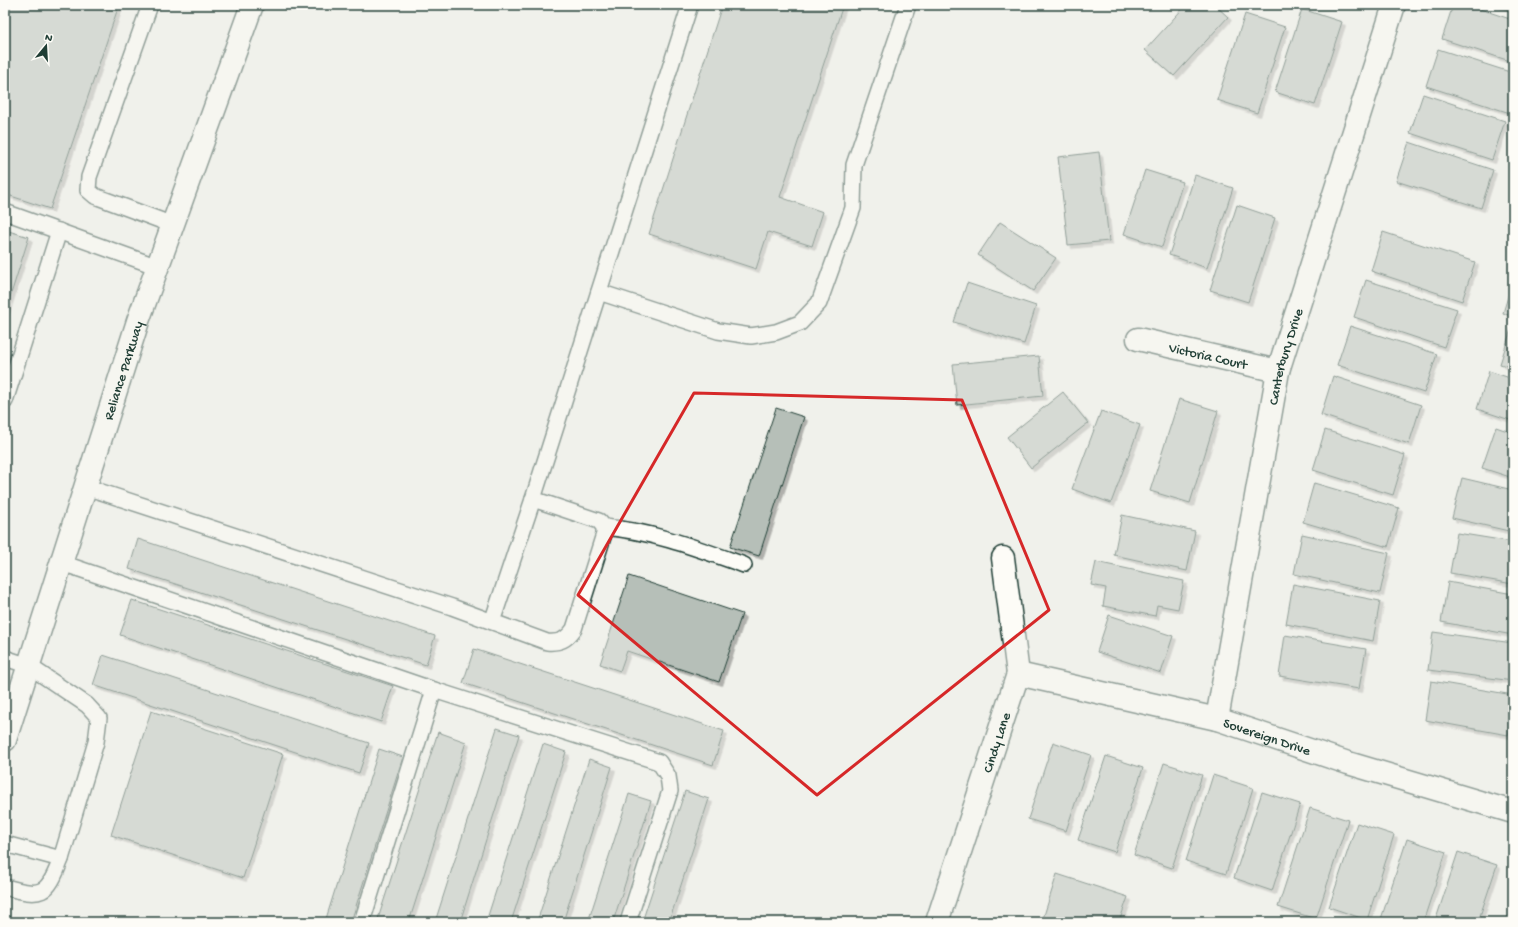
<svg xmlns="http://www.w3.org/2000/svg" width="1518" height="927" viewBox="0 0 1518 927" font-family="'Gochi Hand',sans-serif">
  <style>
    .building { fill: #b6bfb8; stroke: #1f3d34; filter: url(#shadow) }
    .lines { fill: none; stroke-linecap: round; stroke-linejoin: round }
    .service-casing { stroke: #1f3d34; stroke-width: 18 }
    .minor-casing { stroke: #1f3d34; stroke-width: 25 }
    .tertiary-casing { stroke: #1f3d34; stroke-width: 25 }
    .service { stroke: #fdfcf7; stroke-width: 15 }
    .minor { stroke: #fdfcf7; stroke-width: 22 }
    .tertiary { stroke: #fdfcf7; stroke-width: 22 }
    .marked { fill: none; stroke: #d62828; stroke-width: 3; stroke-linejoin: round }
    .labels { text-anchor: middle; stroke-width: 3; stroke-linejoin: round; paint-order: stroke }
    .street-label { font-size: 14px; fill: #1f3d34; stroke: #fdfcf7 }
  </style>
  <defs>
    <filter id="shadow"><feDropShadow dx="3.5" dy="3.5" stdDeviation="0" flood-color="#0004"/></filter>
  </defs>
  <rect width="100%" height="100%" fill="#f0f1eb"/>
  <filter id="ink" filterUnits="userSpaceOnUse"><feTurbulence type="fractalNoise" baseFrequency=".025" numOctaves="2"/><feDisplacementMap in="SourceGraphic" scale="8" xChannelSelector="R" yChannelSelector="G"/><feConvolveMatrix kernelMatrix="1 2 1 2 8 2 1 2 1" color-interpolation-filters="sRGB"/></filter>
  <g filter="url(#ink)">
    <g class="building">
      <polygon points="5,5 119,5 50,209 5,194"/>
      <polygon points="722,5 843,5 780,197 823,212 812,246 768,232 756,269 649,234"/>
      <polygon points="1186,5 1215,5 1228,17 1174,76 1145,50"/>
      <polygon points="1453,5 1468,5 1513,20 1513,62 1442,39"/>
      <polygon points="1497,5 1513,5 1513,10"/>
      <polygon points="1302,9 1342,22 1315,105 1275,92"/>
      <polygon points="1245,14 1285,27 1257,113 1217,100"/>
      <polygon points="1438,49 1513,73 1513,105 1510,113 1426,86"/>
      <polygon points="1423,94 1505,121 1492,160 1410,133"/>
      <polygon points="1409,142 1493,170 1481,208 1396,181"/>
      <polygon points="1099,152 1109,241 1068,245 1058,157"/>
      <polygon points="1145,170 1183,182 1162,247 1124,234"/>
      <polygon points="1195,175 1233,188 1207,268 1169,255"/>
      <polygon points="1237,205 1275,218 1248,302 1210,290"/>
      <polygon points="1000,222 1056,258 1033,291 978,255"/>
      <polygon points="5,230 29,237 5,313"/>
      <polygon points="1383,232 1475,262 1462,301 1371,271"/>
      <polygon points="1366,280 1457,309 1444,347 1354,317"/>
      <polygon points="1513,280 1513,317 1503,313"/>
      <polygon points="967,283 1036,306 1024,344 954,322"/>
      <polygon points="1350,326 1437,354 1424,393 1337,365"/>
      <polygon points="1512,326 1513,326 1513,368 1500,364"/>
      <polygon points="1039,356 1043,396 957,405 953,364"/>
      <polygon points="1489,371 1513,379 1513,421 1477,409"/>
      <polygon points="1333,376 1421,405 1409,444 1321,415"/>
      <polygon points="1063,392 1088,423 1031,468 1007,437"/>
      <polygon points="1179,399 1218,411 1190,503 1150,491"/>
      <polygon points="776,408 804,417 759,556 730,547"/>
      <polygon points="1101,411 1140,425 1111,503 1072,489"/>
      <polygon points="1496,427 1513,433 1513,478 1482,468"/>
      <polygon points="1325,430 1405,455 1393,495 1313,470"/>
      <polygon points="1462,478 1513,490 1513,532 1452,518"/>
      <polygon points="1314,483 1399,508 1388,547 1303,522"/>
      <polygon points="1122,515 1195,531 1187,571 1114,555"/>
      <polygon points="1457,533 1513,542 1513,584 1450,573"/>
      <polygon points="1302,534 1389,553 1380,593 1294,574"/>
      <polygon points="138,539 435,636 426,665 129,569"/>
      <polygon points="1096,562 1184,581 1178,609 1157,605 1155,616 1103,606 1106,588 1091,585"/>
      <polygon points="629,576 742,614 719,682 627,651 620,671 600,664"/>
      <polygon points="1448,582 1513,594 1513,635 1441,622"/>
      <polygon points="1293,584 1380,601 1373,641 1286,624"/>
      <polygon points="132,600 393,686 381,722 120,635"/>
      <polygon points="1109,615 1173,636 1161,673 1097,652"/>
      <polygon points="1433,632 1513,643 1513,681 1428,670"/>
      <polygon points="1285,635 1366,649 1359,689 1279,676"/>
      <polygon points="474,649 724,731 713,765 463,683"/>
      <polygon points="103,655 369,743 359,773 93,685"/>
      <polygon points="1431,681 1513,695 1513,709 1508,735 1425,720"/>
      <polygon points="151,711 283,754 243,878 111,835"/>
      <polygon points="497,728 519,735 460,922 435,922"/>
      <polygon points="438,732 466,742 409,922 377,922"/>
      <polygon points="1053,742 1091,755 1066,831 1028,819"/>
      <polygon points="543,744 566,752 511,922 486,922"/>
      <polygon points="379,749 403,757 351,922 325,922"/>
      <polygon points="1106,756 1143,768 1115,852 1078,840"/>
      <polygon points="589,759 612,767 563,922 537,922"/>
      <polygon points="1164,763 1202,775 1172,868 1134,855"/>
      <polygon points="1213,775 1253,788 1226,874 1186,861"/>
      <polygon points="685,791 709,799 669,922 642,922"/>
      <polygon points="1262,792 1300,804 1272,891 1234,878"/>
      <polygon points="629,794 651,801 613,922 588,922"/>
      <polygon points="1310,808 1348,820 1316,919 1278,907"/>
      <polygon points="1357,823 1394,835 1367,920 1329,907"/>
      <polygon points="1407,839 1446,852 1423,922 1392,922 1381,919"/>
      <polygon points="1458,852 1497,865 1478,922 1435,922"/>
      <polygon points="1057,874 1128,897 1119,922 1042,922"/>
      <polygon points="735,917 750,922 733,922"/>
    </g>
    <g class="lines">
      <g class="service-casing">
        <g id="service">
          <polyline points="150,5 89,177 88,190 95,196 173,225"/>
          <polyline points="5,212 158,267"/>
          <polyline points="599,292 718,331 751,336 776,332 800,323 819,303 853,208 854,165 908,5"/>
          <polyline points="5,401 59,231"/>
          <path d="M 86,487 L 452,607 L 547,642 C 560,643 566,640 574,629 L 604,534 L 604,527 L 599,521 L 533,499 L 492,622"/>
          <polyline points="533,499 690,5"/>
          <path d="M 604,527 C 652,531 699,549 744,565"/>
          <polyline points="62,563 434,690"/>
          <polyline points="5,658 29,666 87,705 99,718 96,742 61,859 5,844"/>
          <path d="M 5,887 C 42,897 47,896 61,859"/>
          <polyline points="362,922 434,690 659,762 668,776 670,791 628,922"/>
        </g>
      </g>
      <g class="minor-casing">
        <g id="minor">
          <path id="s1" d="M 1138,339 L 1278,371"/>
          <path id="s2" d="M 1018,674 L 1217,719 L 1348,763 L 1513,812"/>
          <path id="s3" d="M 1217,719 L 1278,371 L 1394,5"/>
          <path id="s4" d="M 937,922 L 1018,674 L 1003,558"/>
        </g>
      </g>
      <g class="tertiary-casing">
        <g id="tertiary">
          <path id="s5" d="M 5,740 L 138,321 L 252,5"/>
        </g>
      </g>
      <use href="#service" class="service"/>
      <use href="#minor" class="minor"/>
      <use href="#tertiary" class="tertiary"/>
    </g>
  </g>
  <path d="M0 0H1518V927H0ZM 694,393 L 962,400 L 1049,610 L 817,795 L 578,595 Z" fill="#f0f1eb" fill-opacity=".55" fill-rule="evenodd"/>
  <path class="marked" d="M 694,393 L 962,400 L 1049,610 L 817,795 L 578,595 Z"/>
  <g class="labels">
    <g class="street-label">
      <text dy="5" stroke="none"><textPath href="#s1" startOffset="72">Victoria Court</textPath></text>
      <text dy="5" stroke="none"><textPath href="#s3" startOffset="369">Canterbury Drive</textPath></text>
      <text dy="5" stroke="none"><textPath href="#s5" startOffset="388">Reliance Parkway</textPath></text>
      <text dy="5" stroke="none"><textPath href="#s2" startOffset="257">Sovereign Drive</textPath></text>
      <text dy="5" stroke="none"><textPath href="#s4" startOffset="189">Cindy Lane</textPath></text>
    </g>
  </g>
  <rect width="1518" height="927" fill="none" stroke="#fdfcf7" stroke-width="20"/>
  <rect x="10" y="10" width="1498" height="907" fill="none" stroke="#1f3d34" stroke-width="1.5" filter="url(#ink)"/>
  <g transform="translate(46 46) rotate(18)" stroke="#fdfcf7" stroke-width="3" paint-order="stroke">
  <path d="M0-3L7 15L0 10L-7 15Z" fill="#1f3d34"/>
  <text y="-6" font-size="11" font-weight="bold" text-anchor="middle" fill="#1f3d34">N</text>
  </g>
</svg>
